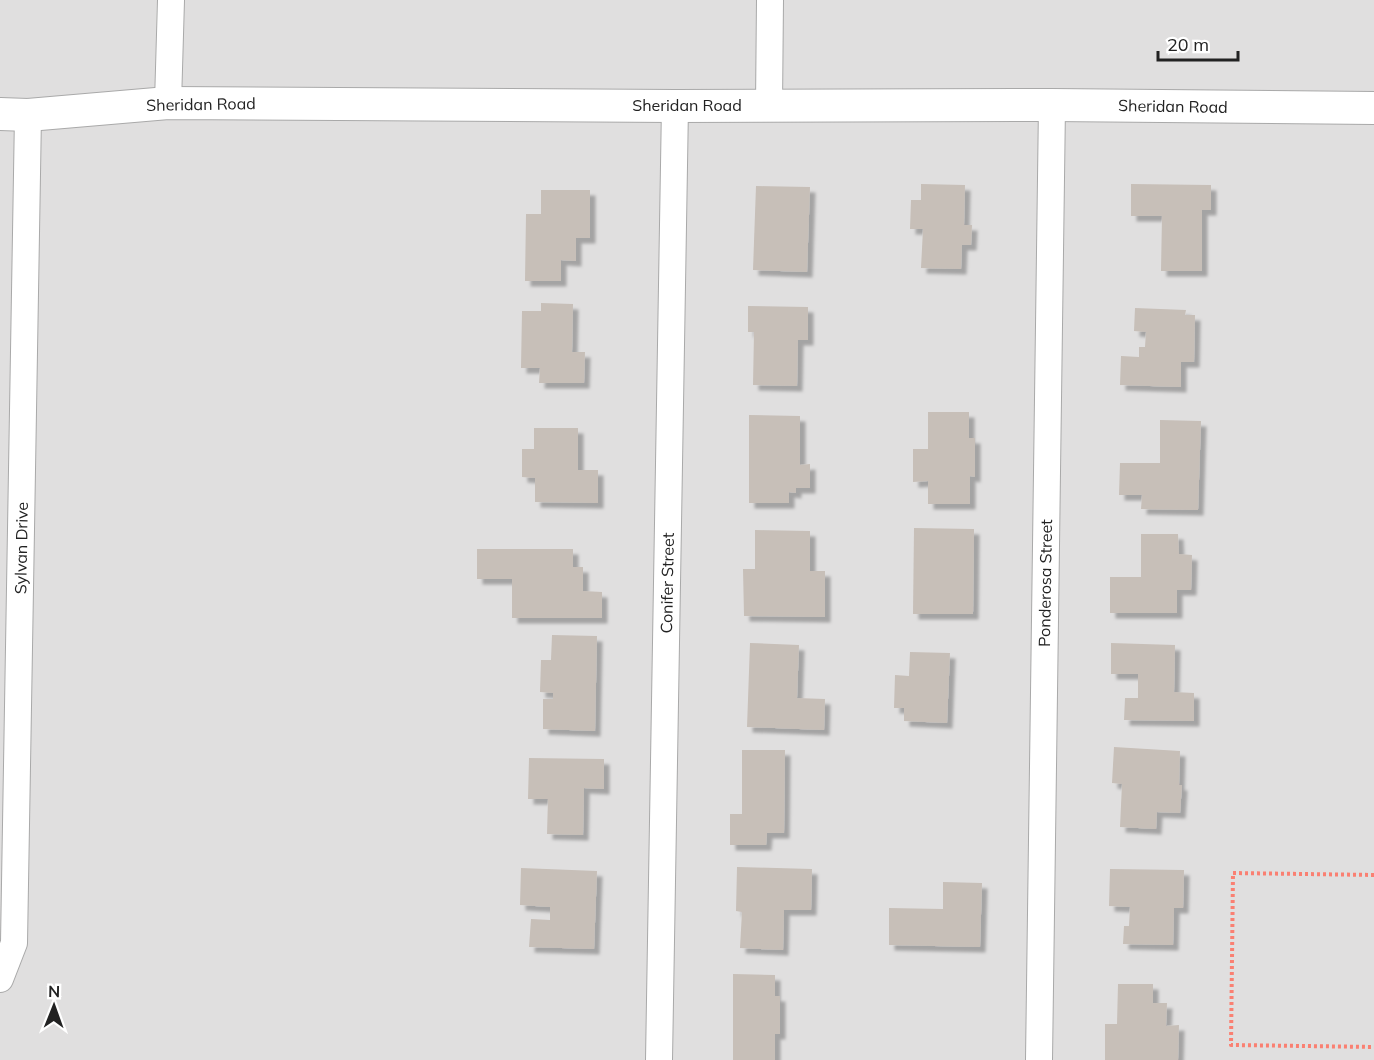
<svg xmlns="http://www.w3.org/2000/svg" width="1374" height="1060" viewBox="0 0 1374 1060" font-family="Mulish,sans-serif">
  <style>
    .residential { fill: #e0dfdf }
    .building { fill: #c7bfb8; filter: url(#shadow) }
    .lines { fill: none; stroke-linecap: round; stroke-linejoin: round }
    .minor-casing { stroke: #a9a9a9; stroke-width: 28 }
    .tertiary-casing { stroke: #a9a9a9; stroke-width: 34 }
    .path { stroke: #fa8072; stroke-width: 4; stroke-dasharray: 3 3; stroke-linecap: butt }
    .minor { stroke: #fff; stroke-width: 26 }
    .tertiary { stroke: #fff; stroke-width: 32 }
    .labels { text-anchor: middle; stroke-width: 4.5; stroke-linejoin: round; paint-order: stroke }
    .street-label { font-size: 16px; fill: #222; stroke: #fff }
  </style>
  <defs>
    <filter id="shadow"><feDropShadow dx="5.5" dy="5.5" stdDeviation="1.5" flood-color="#0004"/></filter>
  </defs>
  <rect width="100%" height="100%" fill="#f2efe9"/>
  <g class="residential">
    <polygon points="0,0 157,0 155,88 28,99 0,99"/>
    <polygon points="184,0 1374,0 1374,92 1053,89 675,90 182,88"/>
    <polygon points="169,118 1052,121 1374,123 1374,1060 0,1060 0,130"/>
  </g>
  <g class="building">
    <polygon points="921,184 965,185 964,225 972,225 971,245 962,245 961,269 921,268 923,229 910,229 911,200 921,200"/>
    <polygon points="1131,184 1211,185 1211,210 1202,210 1202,271 1161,271 1162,216 1131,216"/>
    <polygon points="756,186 810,187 807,272 753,270"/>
    <polygon points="541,190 590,190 590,238 576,238 576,261 561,260 561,281 525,281 526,214 541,214"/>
    <polygon points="541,303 573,304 572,352 585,352 584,383 539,383 540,368 521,368 522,311 541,311"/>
    <polygon points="748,306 808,307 808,340 798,340 797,386 753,385 754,332 748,332"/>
    <polygon points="1135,308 1186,310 1185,315 1195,315 1194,362 1181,362 1181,387 1120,385 1121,356 1139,357 1139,347 1145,347 1146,332 1134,331"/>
    <polygon points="928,412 969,412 969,438 975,438 975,477 970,476 970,504 928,504 928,481 913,482 913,449 928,449"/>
    <polygon points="749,415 800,416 800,465 810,464 810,488 796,488 796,493 789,492 789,503 749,503"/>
    <polygon points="1160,420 1201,421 1198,510 1141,509 1142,495 1119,495 1120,463 1160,463"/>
    <polygon points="534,428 578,428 578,470 598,470 598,503 535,502 535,478 522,477 522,449 534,449"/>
    <polygon points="914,528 974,529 973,614 913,614"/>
    <polygon points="755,530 810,531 810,571 825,571 825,617 744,616 743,569 755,569"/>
    <polygon points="1141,534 1178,534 1179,554 1192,555 1191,590 1177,590 1177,613 1110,613 1110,577 1141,577"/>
    <polygon points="477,549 573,549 573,567 583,567 583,591 602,592 602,618 512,618 512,579 477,579"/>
    <polygon points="552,635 597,636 595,731 543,729 543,699 553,699 553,693 540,692 541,660 551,660"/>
    <polygon points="750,643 799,645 797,698 825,699 824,730 747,727"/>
    <polygon points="1111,643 1175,645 1174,692 1194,693 1194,721 1124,720 1125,698 1138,698 1138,674 1111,674"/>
    <polygon points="910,652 950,653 947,723 904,721 904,708 894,708 895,675 909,676"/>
    <polygon points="1114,747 1180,751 1179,785 1182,785 1180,813 1157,812 1156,829 1120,827 1122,784 1112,783"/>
    <polygon points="742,750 785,750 784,833 767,833 766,845 730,845 730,814 742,814"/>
    <polygon points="529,758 604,759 604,789 584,788 583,835 547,834 548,799 528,799"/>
    <polygon points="737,867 812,869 811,910 784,910 783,950 740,948 742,912 736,911"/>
    <polygon points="521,868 597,871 594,949 529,947 531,919 550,920 550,907 520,905"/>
    <polygon points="1110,869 1184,870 1183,908 1174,908 1173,945 1123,944 1124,926 1129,926 1130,907 1109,906"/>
    <polygon points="943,882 982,883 980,947 889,945 889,908 943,909"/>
    <polygon points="733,974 775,975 775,996 780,996 780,1034 775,1034 775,1060 733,1060"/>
    <polygon points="1118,984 1153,984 1153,1003 1167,1003 1166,1026 1179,1025 1178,1060 1105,1060 1105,1024 1117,1024"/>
  </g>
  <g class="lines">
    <g class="minor-casing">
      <g id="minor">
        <polyline points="168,103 171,0"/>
        <polyline points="769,105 770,0"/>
        <polyline points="0,979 14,943 28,115"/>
        <polyline points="659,1060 675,106"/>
        <polyline points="1039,1060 1052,105"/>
      </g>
    </g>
    <g class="tertiary-casing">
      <polyline id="tertiary" points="0,114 28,115 168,103 675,106 1052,105 1374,108"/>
    </g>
    <polyline class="path" points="1374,875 1233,873 1231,1045 1374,1047"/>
    <use href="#minor" class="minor"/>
    <use href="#tertiary" class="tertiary"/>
  </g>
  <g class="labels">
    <g class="street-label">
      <text transform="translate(201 104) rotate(-1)" y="6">Sheridan Road</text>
      <text x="687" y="111">Sheridan Road</text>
      <text transform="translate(1173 106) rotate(1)" y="6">Sheridan Road</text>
      <text transform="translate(21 548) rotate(-89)" y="6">Sylvan Drive</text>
      <text transform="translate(667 583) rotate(-89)" y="6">Conifer Street</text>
      <text transform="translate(1045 583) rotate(-89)" y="6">Ponderosa Street</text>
    </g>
  </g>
  <g transform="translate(54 1006) rotate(1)" stroke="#ffffff" stroke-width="4.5" paint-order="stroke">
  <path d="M0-4.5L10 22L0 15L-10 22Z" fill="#222222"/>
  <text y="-9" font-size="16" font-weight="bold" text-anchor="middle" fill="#222222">N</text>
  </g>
  <path d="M1158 51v9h80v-9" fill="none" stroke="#222222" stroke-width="3"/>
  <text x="1167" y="51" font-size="18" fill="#222222" stroke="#ffffff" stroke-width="4.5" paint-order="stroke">20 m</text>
</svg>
